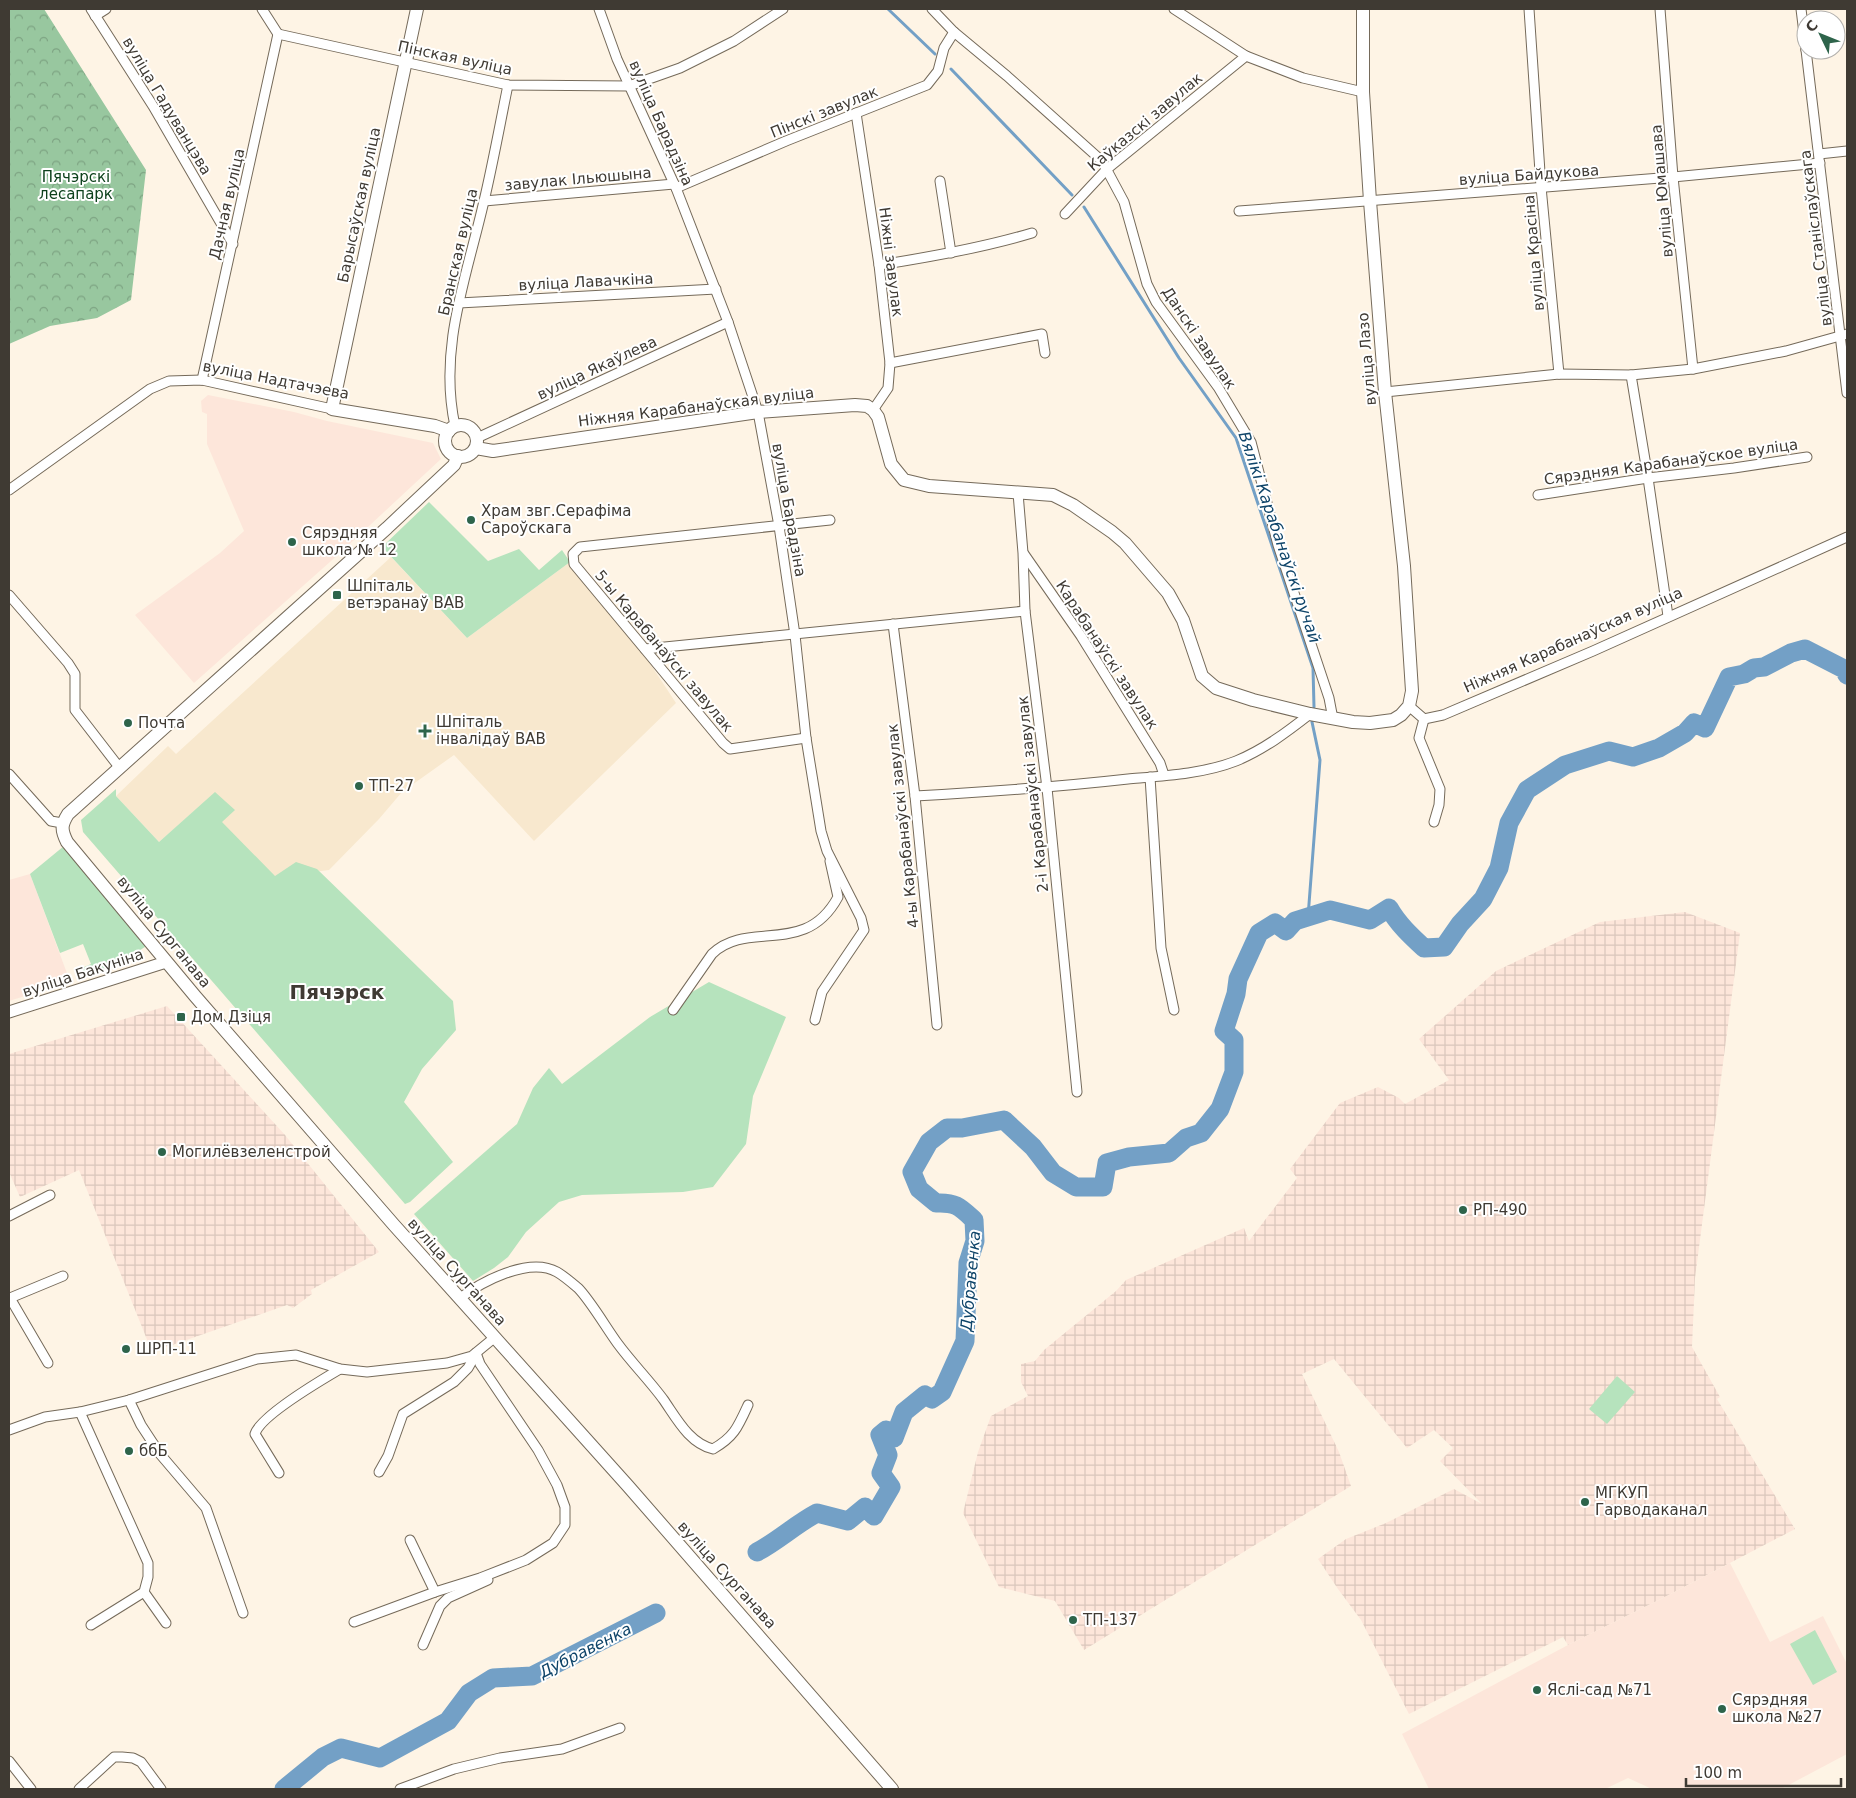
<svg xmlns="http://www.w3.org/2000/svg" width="1856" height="1798" viewBox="0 0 1856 1798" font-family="'DejaVu Sans',sans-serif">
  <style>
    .built { fill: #f8e8ce }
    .industrial { fill: url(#industrial-grid) }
    .education { fill: #fde6da }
    .green { fill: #b6e3bd }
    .forest { fill: url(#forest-crowns) }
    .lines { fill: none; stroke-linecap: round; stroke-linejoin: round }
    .stream { stroke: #73a0c6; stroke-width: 3 }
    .river { stroke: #73a0c6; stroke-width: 19 }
    .minor-casing { stroke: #756a5a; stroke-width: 11 }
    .tertiary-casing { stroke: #756a5a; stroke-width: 13 }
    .secondary-casing { stroke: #756a5a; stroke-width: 14 }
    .minor { stroke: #fff; stroke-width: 9 }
    .tertiary { stroke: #fff; stroke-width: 11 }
    .secondary { stroke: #fff; stroke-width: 12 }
    .poi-dot { fill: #2e644b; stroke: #fff; stroke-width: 2 }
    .labels { text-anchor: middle; stroke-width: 4; stroke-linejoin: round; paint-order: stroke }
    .street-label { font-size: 15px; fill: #3f3a33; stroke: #fff }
    .park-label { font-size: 15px; fill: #0d411c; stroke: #fff }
    .poi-label { font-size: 15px; fill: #3f3a33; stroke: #fff; text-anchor: start }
    .water-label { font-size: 16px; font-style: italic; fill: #0e4469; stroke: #fff }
    .district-label { font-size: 20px; font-weight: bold; fill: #3f3a33; stroke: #fff }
  </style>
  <defs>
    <pattern id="industrial-grid" width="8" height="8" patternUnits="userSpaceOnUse" patternTransform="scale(1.25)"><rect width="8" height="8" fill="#fde6da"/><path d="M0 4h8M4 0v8" fill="none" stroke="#dac6bc"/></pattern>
    <pattern id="forest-crowns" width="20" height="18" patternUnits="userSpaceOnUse" patternTransform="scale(1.25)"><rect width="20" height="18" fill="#98c79f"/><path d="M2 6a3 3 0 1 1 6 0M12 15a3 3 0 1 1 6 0" fill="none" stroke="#7da382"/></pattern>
  </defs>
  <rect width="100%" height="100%" fill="#fef4e5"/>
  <polygon class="built" points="391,557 467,638 570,562 645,656 676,703 534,841 454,755 402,792 379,819 329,870 305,873 279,895 200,806 159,842 116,796 168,746 176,754"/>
  <g class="industrial">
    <polygon points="1685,912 1740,933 1695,1278 1692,1347 1720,1397 1717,1399 1795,1529 1663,1598 1568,1645 1563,1637 1409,1714 1361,1620 1338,1589 1318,1559 1346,1539 1386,1523 1454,1489 1482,1504 1440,1461 1453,1448 1434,1430 1407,1448 1334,1359 1302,1374 1339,1452 1351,1486 1084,1650 1055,1601 999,1587 963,1513 978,1452 991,1416 1028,1396 1021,1382 1021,1364 1035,1361 1044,1350 1116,1291 1126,1280 1244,1228 1249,1241 1297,1178 1290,1169 1340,1103 1378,1087 1399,1098 1405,1104 1449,1080 1419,1039 1496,971 1600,922"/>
    <polygon points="167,1006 285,1135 379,1252 311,1290 312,1294 293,1308 287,1305 152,1352 79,1170 20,1197 9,1172 9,1054"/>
  </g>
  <g class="education">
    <polygon points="208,395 294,412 327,421 433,443 441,459 340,553 194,683 135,615 220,553 244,531 207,444 207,414 202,412 201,401"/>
    <polygon points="30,874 68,976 58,980 60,985 9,1001 9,880"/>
    <polygon points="1730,1563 1770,1642 1823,1616 1847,1664 1847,1754 1781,1789 1652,1789 1628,1778 1605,1789 1429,1789 1402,1734 1568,1645 1663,1598"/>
  </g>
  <g class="green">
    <polygon points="429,502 488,561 519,549 539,570 562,550 570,562 467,638 382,547"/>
    <polygon points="116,789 116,796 159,842 215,792 235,810 222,822 275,876 296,862 317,869 453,1001 456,1030 422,1069 404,1102 453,1162 410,1202 405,1204 83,832 81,820"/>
    <polygon points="64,846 151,943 134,954 114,960 114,964 112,966 86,974 83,973 82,968 91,964 83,944 60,953 30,874"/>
    <polygon points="709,982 786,1017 753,1096 746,1144 713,1187 683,1192 582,1195 559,1202 526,1232 508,1257 494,1268 473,1281 414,1214 517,1124 533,1088 549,1068 562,1084 650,1017"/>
    <polygon points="1617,1376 1635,1392 1607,1424 1589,1409"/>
    <polygon points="1815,1630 1837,1672 1813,1685 1790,1644"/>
  </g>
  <polygon class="forest" points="9,9 44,9 146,170 131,300 97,318 50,326 9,344"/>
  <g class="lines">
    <g class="stream">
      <polyline points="888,9 935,54"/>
      <polyline points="951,69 1072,195"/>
      <polyline points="1084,207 1179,358 1236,438 1313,668 1314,707"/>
      <polyline points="1308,917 1320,760 1312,722"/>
    </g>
    <g class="river">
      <path d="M 757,1552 C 778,1541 796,1524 817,1513 L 848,1521 L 865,1507 L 874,1516 L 891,1487 L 881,1473 L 888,1455 L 880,1435 L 886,1430 L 894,1438 L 904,1412 L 925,1395 L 932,1399 L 942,1392 L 965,1341 L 968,1263 L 975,1241 L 974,1220 C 960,1207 956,1202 936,1203 L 919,1189 L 912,1172 L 929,1142 L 947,1128 L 962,1128 L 1004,1120 L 1033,1147 L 1053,1173 L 1076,1187 L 1103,1187 L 1107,1163 L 1129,1157 L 1169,1153 L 1186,1138 L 1201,1133 L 1220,1109 L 1234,1072 L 1234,1040 L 1224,1031 L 1236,994 L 1238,979 L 1259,933 L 1275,923 L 1286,931 L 1295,921 L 1330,910 L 1370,920 L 1389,908 C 1398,924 1411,936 1424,948 L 1444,947 L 1460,924 L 1483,899 L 1499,868 L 1509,823 L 1527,790 L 1565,765 L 1609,751 L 1633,757 L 1659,748 L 1685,733 L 1694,723 L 1705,728 L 1729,677 L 1744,674 L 1754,668 L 1764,667 L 1791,653 L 1805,649 L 1844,669 L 1847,675"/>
      <polyline points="284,1789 323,1757 341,1748 380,1758 448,1721 469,1693 493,1678 532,1676 656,1613"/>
    </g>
    <g class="minor-casing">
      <g id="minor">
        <polyline points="91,9 153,106 233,244"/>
        <polyline points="262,9 278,34"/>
        <polyline points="599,9 617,59 676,188 728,322 758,412 779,526 795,635 806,738 821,831 827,851 861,918 864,930 822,992 815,1020"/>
        <polyline points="932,9 954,32 1007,76 1102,161 1124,202 1147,284 1156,302 1218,387 1251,442 1278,545 1329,698 1333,719"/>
        <polyline points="1174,9 1246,56 1303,78 1363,92"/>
        <polyline points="1529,9 1541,187 1559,374"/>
        <polyline points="1660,9 1673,177 1693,369"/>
        <polyline points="1801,9 1806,50"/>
        <polyline points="95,16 106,9"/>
        <polyline points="278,34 508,85 629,86 680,68 734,41 783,9"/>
        <polyline points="1806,50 1847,393"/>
        <polyline points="856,113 879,265 890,363 888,388 873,410"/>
        <polyline points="1819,154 1847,151"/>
        <polyline points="940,181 951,253"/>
        <polyline points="676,188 786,141 927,85 938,71 944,48 954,32"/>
        <polyline points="484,201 674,184"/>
        <polyline points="1239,211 1673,177 1820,163"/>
        <polyline points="1065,214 1107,169 1246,56"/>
        <path d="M 879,265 C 931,257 982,248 1032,233"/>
        <polyline points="459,303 716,289"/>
        <polyline points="890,363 1042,334 1045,353"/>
        <polyline points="1631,375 1648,478 1668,616"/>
        <polyline points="202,380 278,34"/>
        <polyline points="1385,392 1559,374 1631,375 1693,369 1786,351 1847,334"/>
        <path d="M 455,426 C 438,348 467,276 484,201 C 493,163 500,124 508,85"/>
        <polyline points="477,438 728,322"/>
        <polyline points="9,490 150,389 169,381 202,380 332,409"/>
        <polyline points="1018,493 1023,553 1025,611 1047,788 1077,1092"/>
        <polyline points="1538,495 1648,478 1734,468 1807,457"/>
        <polyline points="1024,554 1081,636 1160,763 1164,775"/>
        <polyline points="9,595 68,663 75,674 75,710 119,767"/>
        <polyline points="893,624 915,796 937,1025"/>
        <polyline points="645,649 1025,611"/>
        <polyline points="1409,706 1424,719 1443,715 1593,651 1847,537"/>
        <polyline points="1424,719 1419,738 1440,789 1439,805 1434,822"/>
        <polyline points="806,738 730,749 723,743 574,564 573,554 580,547 830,520"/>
        <polyline points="9,774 51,821 62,823"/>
        <polyline points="1150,777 1161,948 1174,1010"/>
        <path d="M 915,796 C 986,792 1057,787 1128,779 C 1163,776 1203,774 1236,761 C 1263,750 1287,732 1310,714"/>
        <path d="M 673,1010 L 712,954 C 748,919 805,958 838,897 L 830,861"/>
        <polyline points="9,1216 50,1195"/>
        <polyline points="10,1298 63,1276"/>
        <polyline points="9,1299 10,1298 48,1363"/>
        <path d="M 459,1299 C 481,1282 529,1256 557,1272 C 564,1276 572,1283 578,1288 C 590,1300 607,1329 618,1344 C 632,1363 649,1380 663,1399 C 677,1419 689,1443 713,1449 C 734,1437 738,1427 748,1405"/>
        <polyline points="129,1400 141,1425 160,1454 206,1508 243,1613"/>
        <polyline points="80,1412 148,1563 148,1577 144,1592 91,1625"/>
        <polyline points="9,1430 45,1417 80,1412 129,1400 257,1359 296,1355 340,1369 367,1372 447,1363 472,1356 494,1338"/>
        <polyline points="379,1472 388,1456 403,1414 454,1382 468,1368 476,1354"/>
        <path d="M 279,1473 L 255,1434 C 260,1416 323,1379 340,1369"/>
        <polyline points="410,1540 435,1592"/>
        <polyline points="144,1592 166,1623"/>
        <polyline points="354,1622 435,1592 480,1578 526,1560 553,1543 565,1525 565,1507 557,1485 538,1450 480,1364 476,1353"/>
        <polyline points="423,1645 440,1606 448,1598 488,1580"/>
        <polyline points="9,1761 31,1789"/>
        <polyline points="79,1789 114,1757 122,1757 133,1758 141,1762 161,1789"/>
        <polyline points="400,1789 454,1769 500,1758 562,1749 620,1728"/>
      </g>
    </g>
    <g class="tertiary-casing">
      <polyline id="tertiary" points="9,1012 166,962"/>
    </g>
    <g class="secondary-casing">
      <g id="secondary">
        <polyline points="417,9 332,409 435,426 449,431"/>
        <circle cx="461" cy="441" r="16"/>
        <polyline points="476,448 493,451 758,412 855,405 867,406 873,410 878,417 891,464 904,480 929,486 1053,495 1073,505 1112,532 1125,543 1168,593 1183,620 1202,676 1216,688 1253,700 1310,714 1353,722 1370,723 1393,720 1401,715 1409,706 1412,691 1404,566 1385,392 1370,201 1363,92 1363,9"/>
        <path d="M 458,456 L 454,465 L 387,528 L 68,814 C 61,825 61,830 67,842 L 195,996 L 394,1225 L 628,1486 L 892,1789"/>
      </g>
    </g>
    <use href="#minor" class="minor"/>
    <use href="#tertiary" class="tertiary"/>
    <use href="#secondary" class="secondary"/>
  </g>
  <g class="poi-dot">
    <circle cx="471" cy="520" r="5"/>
    <circle cx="292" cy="542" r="5"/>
    <rect x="332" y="590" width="10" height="10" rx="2.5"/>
    <circle cx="128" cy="723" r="5"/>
    <path d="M422.5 723.5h5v5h5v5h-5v5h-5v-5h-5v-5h5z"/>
    <circle cx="359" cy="786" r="5"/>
    <rect x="176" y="1012" width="10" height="10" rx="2.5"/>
    <circle cx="162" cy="1152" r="5"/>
    <circle cx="1463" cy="1210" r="5"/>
    <circle cx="126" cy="1349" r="5"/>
    <circle cx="129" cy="1451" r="5"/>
    <circle cx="1585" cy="1502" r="5"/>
    <circle cx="1073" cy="1620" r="5"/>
    <circle cx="1537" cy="1690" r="5"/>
    <circle cx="1722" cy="1709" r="5"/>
  </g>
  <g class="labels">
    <g class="street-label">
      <text transform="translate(455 58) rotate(12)" y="5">Пінская вуліца</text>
      <text transform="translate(167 106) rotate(59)" y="5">вуліца Гадуванцэва</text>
      <text transform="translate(824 112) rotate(-22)" y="5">Пінскі завулак</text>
      <text transform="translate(1145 122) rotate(-40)" y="5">Каўказскі завулак</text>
      <text transform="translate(661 123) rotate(66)" y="5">вуліца Барадзіна</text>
      <text transform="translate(1529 175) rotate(-4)" y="5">вуліца Байдукова</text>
      <text transform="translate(578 179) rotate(-5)" y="5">завулак Ільюшына</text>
      <text transform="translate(1662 191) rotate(-95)" y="5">вуліца Юмашава</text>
      <text transform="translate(227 204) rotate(-77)" y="5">Дачная вуліца</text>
      <text transform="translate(359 205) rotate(-78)" y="5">Барысаўская вуліца</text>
      <text transform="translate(1816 238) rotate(-97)" y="5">вуліца Станіслаўскага</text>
      <text transform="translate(458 252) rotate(-77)" y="5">Бранская вуліца</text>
      <text transform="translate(1534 253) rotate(-95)" y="5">вуліца Красіна</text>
      <text transform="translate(891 262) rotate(83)" y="5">Ніжні завулак</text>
      <text transform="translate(586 282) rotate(-3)" y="5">вуліца Лавачкіна</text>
      <text transform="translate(1199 338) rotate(56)" y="5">Данскі завулак</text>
      <text transform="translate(1367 359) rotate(-95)" y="5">вуліца Лазо</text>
      <text transform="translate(597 368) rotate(-25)" y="5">вуліца Якаўлева</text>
      <text transform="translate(276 380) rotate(11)" y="5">вуліца Надтачэева</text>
      <text transform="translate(696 407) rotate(-7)" y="5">Ніжняя Карабанаўская вуліца</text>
      <text transform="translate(1671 462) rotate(-8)" y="5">Сярэдняя Карабанаўское вуліца</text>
      <text transform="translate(789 510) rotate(80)" y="5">вуліца Барадзіна</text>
      <text transform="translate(1573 640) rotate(-24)" y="5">Ніжняя Карабанаўская вуліца</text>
      <text transform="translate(664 651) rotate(50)" y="5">5-ы Карабанаўскі завулак</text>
      <text transform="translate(1107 655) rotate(57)" y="5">Карабанаўскі завулак</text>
      <text transform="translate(1033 794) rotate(-96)" y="5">2-і Карабанаўскі завулак</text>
      <text transform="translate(903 826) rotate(-96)" y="5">4-ы Карабанаўскі завулак</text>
      <text transform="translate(164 932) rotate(51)" y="5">вуліца Сурганава</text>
      <text transform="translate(83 973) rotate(-18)" y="5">вуліца Бакуніна</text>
      <text transform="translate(457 1272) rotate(48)" y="5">вуліца Сурганава</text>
      <text transform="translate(727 1575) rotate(48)" y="5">вуліца Сурганава</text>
    </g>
    <g class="park-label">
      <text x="76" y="182">Пячэрскі<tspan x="76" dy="17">лесапарк</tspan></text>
    </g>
    <g class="poi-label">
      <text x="481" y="516">Храм звг.Серафіма<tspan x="481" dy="17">Сароўскага</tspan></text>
      <text x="302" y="538">Сярэдняя<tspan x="302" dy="17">школа № 12</tspan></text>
      <text x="347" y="591">Шпіталь<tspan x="347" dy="17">ветэранаў ВАВ</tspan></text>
      <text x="436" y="727">Шпіталь<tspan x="436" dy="17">інвалідаў ВАВ</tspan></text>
      <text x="138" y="728">Почта</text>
      <text x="369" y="791">ТП-27</text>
      <text x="191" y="1022">Дом Дзіця</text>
      <text x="172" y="1157">Могилёвзеленстрой</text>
      <text x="1473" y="1215">РП-490</text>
      <text x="136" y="1354">ШРП-11</text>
      <text x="139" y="1456">ббБ</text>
      <text x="1595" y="1498">МГКУП<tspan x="1595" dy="17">Гарводаканал</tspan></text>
      <text x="1083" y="1625">ТП-137</text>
      <text x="1547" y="1695">Яслі-сад №71</text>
      <text x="1732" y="1705">Сярэдняя<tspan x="1732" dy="17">школа №27</tspan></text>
    </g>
    <g class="water-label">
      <text transform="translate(1280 537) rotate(71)" y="6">Вялікі Карабанаўскі ручай</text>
      <text transform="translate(970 1281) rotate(-85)" y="6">Дубравенка</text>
      <text transform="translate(585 1650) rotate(-27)" y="6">Дубравенка</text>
    </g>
    <g class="district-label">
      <text x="337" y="999">Пячэрск</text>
    </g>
  </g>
  <rect width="1856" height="1798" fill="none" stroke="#3f3a33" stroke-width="20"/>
  <g transform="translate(1821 35) rotate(313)"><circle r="24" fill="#ffffff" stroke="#b2b0ad"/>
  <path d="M0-4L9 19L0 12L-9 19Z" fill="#2e644b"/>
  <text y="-8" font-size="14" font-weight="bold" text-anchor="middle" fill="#3f3a33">С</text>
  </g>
  <path d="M1686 1778v8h155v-8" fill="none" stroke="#3f3a33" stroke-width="2.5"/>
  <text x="1694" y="1778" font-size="15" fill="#3f3a33" stroke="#ffffff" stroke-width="4" paint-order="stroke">100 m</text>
</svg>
